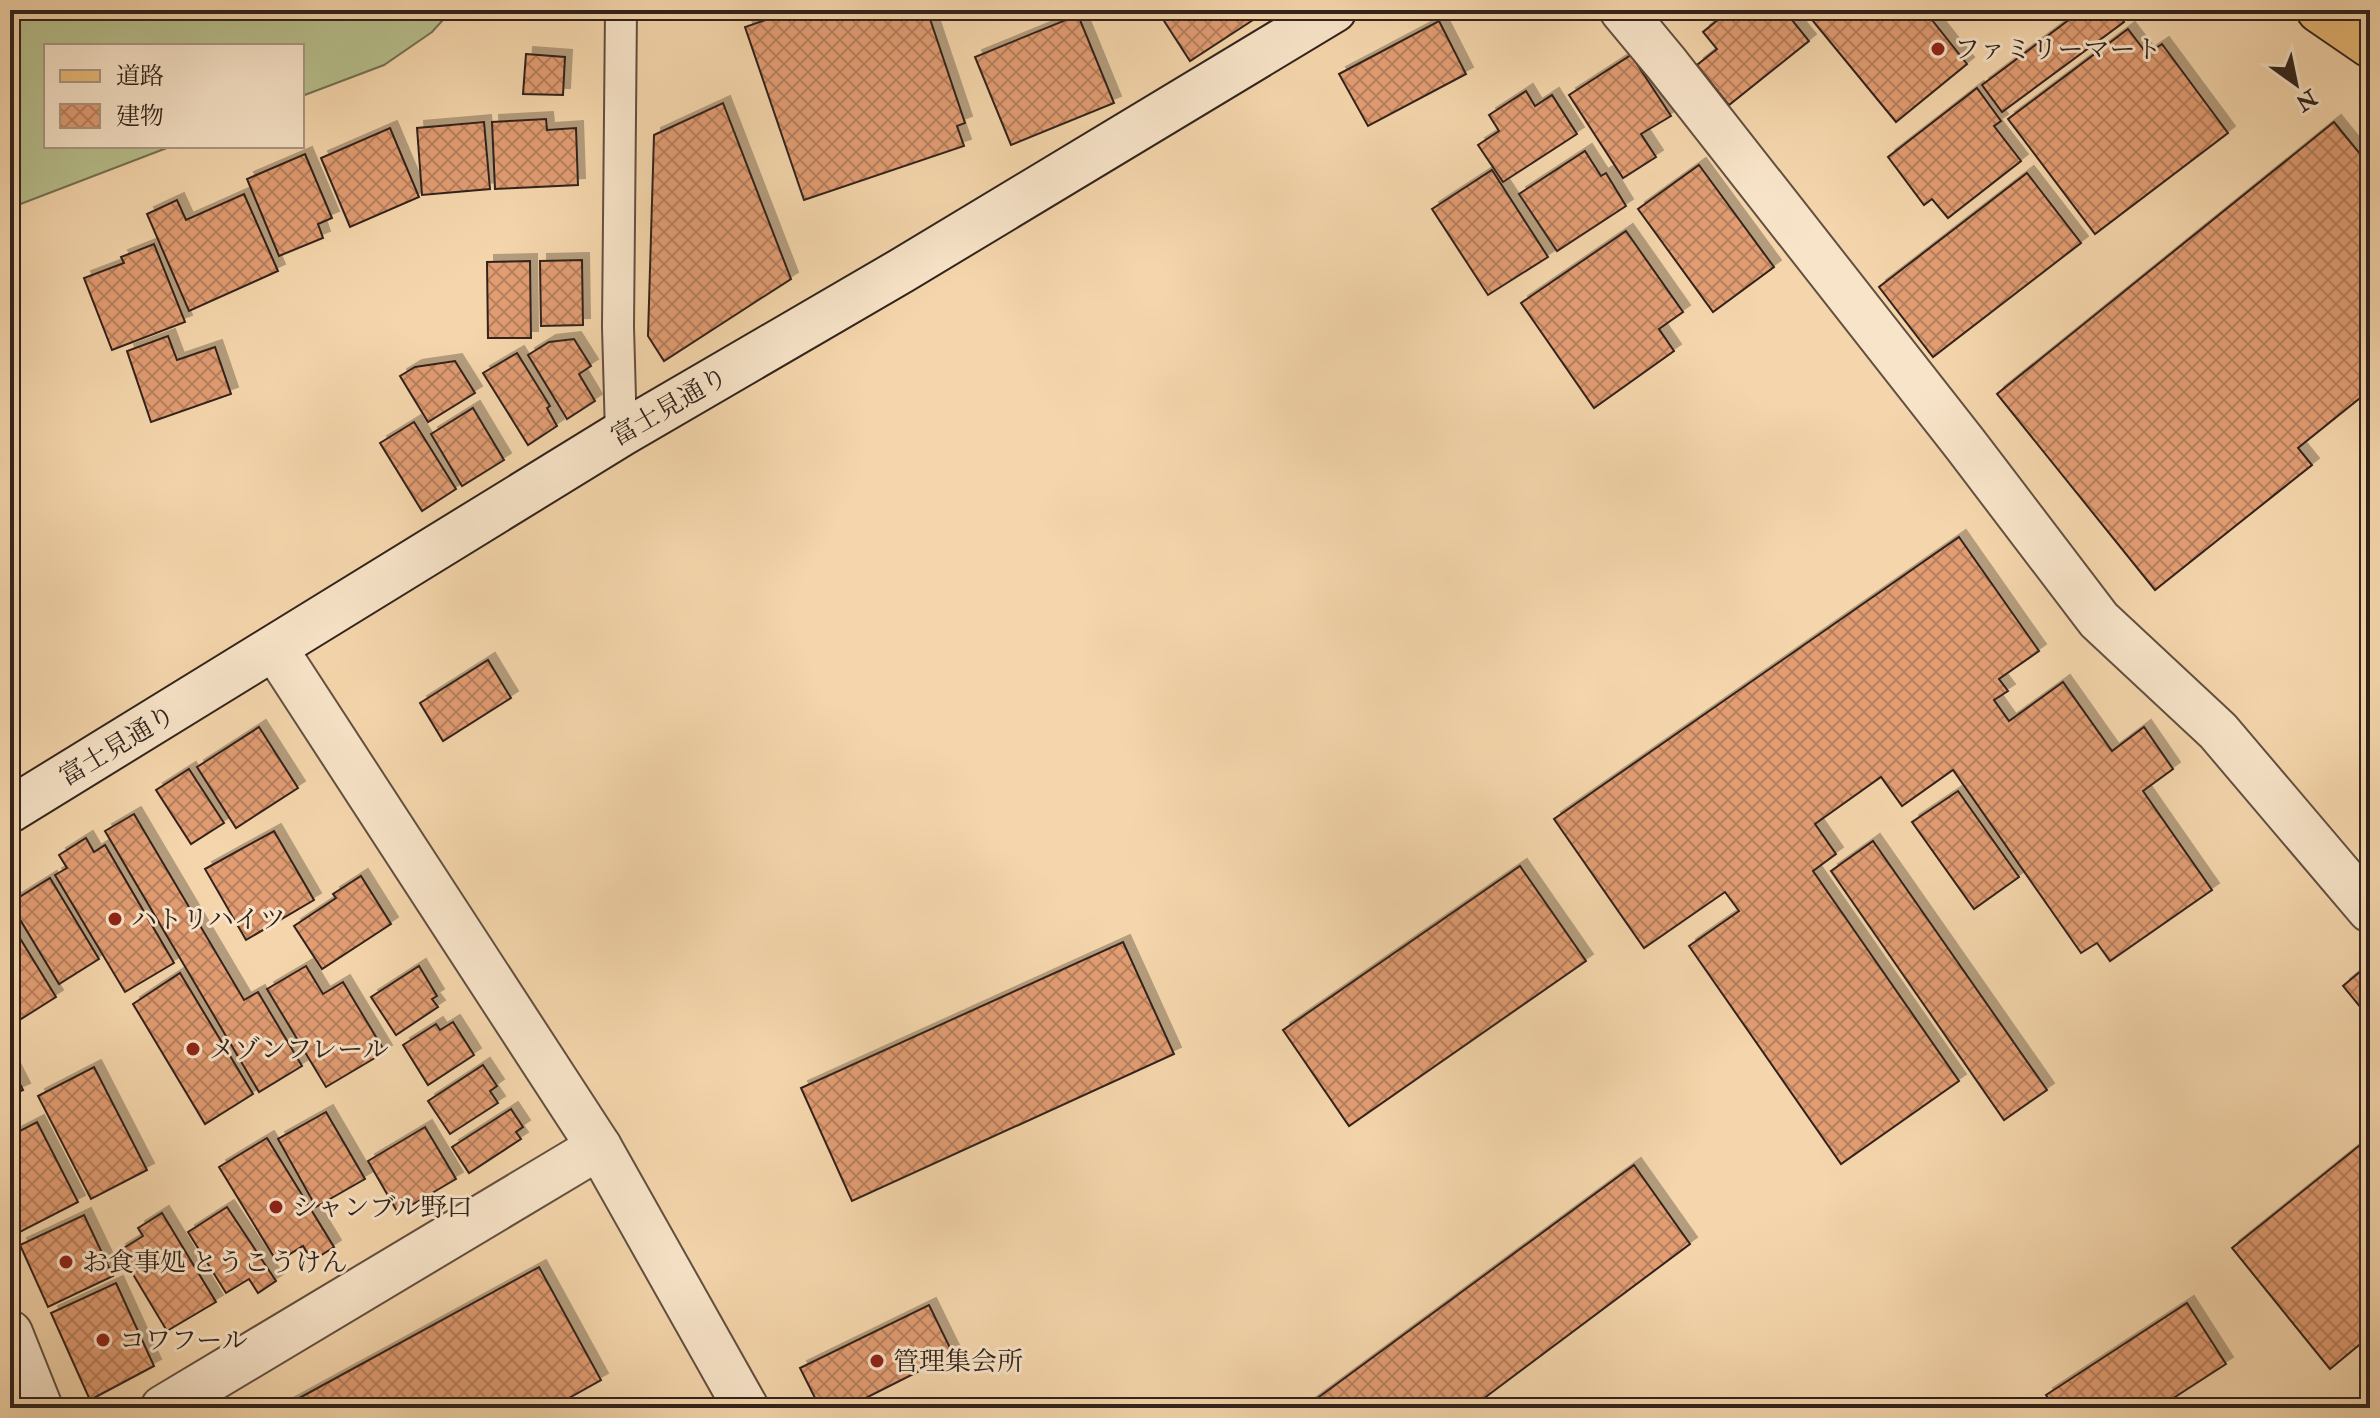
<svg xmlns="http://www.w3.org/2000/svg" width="2380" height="1418" viewBox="0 0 2380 1418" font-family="'IM FELL Double Pica','Noto Serif JP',serif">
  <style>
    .grass { fill: #b7bf8d; stroke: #747154; stroke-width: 2 }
    .building { fill: url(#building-cross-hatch); stroke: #31231c; stroke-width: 2; filter: url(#shadow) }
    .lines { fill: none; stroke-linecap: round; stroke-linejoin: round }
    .lane-casing { stroke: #625040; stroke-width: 34 }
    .street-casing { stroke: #625040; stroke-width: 48 }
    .secondary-casing { stroke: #31231c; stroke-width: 48 }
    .primary-casing { stroke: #31231c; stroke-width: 48 }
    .lane { stroke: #f8e4c9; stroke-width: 30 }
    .street { stroke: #f8e4c9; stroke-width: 44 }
    .secondary { stroke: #f8e4c9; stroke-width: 44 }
    .primary { stroke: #eabb76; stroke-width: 44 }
    .poi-dot { fill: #8f2418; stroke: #f8e4c9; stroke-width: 3 }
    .labels { text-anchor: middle; stroke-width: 6; stroke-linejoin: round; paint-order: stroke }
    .poi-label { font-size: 26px; fill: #31231c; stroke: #f8e4c9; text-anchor: start }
    .street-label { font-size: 26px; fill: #31231c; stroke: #f8e4c9 }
  </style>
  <defs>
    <pattern id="building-cross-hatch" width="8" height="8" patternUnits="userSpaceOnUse" patternTransform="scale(2)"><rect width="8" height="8" fill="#e29d73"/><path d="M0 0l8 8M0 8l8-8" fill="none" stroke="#b8805e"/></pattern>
    <filter id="shadow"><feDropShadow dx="7" dy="-7" stdDeviation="0" flood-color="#0004"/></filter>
  </defs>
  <rect width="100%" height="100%" fill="#f5d6ac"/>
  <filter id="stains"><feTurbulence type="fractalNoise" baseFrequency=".0025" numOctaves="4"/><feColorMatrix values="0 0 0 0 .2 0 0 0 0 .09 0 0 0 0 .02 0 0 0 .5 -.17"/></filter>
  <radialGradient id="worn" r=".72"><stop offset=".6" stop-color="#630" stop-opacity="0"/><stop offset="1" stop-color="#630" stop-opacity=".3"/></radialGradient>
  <polygon class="grass" points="10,10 452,10 432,32 384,65 302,96 302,46 46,46 46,146 172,146 10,208"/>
  <g class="building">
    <polygon points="795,10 927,10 965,123 957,126 964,146 804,200 745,27"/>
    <polygon points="1157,10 1247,10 1253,20 1190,61"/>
    <polygon points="1730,10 1784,10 1809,41 1729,105 1697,65 1717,49 1703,32"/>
    <polygon points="1815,10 1924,10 1967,64 1896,122 1808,15"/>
    <polygon points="2082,10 2115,10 2124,22 2002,112 1982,85"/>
    <polygon points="1078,15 1114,103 1011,145 975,57"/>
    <polygon points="1439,21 1466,74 1368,126 1339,74"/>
    <polygon points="2128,29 2147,54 2162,44 2228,133 2095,234 2008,119"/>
    <polygon points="526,54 565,57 563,95 523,94"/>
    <polygon points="1631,55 1671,116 1641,134 1656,157 1623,178 1569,95"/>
    <polygon points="1977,88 2001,121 1994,126 2021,161 1948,218 1932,199 1924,205 1888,157"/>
    <polygon points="1526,91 1535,106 1552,95 1577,134 1503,182 1478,145 1499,131 1489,115"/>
    <polygon points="723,103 791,279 664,361 648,336 654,135"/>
    <polygon points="546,119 547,130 576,128 578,185 495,189 492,122"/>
    <polygon points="484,122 490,189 422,195 417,128"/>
    <polygon points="2334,122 2370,166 2370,390 2298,448 2312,465 2155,590 1997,394"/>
    <polygon points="390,128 419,197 350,227 321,158"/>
    <polygon points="1585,151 1601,176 1606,173 1626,206 1557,251 1519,194"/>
    <polygon points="305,154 332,218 318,224 323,238 279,256 247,179"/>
    <polygon points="1699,165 1774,267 1713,312 1638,209"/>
    <polygon points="1492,170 1548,257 1488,295 1432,209"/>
    <polygon points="2027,173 2081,243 1933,357 1879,287"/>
    <polygon points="244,194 278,271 189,311 147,214 177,200 186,220"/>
    <polygon points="1626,231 1683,312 1659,329 1674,351 1594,408 1521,303"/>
    <polygon points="154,244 185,322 112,350 84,278 124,263 121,257"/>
    <polygon points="582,260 583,325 541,326 540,261"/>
    <polygon points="530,261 531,338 488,338 487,262"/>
    <polygon points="168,336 177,360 215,347 231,394 151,422 127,351"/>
    <polygon points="574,339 591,366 579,374 595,401 567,419 528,355 549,342"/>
    <polygon points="517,353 550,406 547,408 557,426 528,445 483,373"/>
    <polygon points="455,361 475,393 428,422 400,376 415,367"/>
    <polygon points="473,408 504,460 462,486 431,434"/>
    <polygon points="414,422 456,489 422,511 380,443"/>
    <polygon points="1959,537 2039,651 1999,679 2008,691 1994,700 2009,721 2063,682 2112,751 2144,727 2173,769 2143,791 2212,890 2110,961 2097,943 2081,953 1953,770 1902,806 1881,777 1815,824 1836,854 1813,871 1959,1081 1841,1164 1689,946 1739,911 1725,892 1644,948 1554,819"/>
    <polygon points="488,660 511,698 443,741 420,703"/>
    <polygon points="259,727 298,788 236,828 197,767"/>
    <polygon points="189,769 224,823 191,844 156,790"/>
    <polygon points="1958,791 2019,877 1974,909 1912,822"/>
    <polygon points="134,814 244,1000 258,992 302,1066 259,1092 105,831"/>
    <polygon points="274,831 314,900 246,940 205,869"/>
    <polygon points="86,838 94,852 105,845 174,963 125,992 55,875 67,868 59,855"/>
    <polygon points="1873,841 2047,1090 2004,1120 1831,871"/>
    <polygon points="1520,866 1586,961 1349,1126 1283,1030"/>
    <polygon points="361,876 391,924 322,969 294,926 336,898 333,894"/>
    <polygon points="50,878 99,959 59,984 10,903"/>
    <polygon points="10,922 56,997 10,1026"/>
    <polygon points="1123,942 1174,1054 852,1201 801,1088"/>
    <polygon points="2368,965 2370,967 2370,1019 2343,986"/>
    <polygon points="306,966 323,994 343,982 385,1052 326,1087 267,989"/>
    <polygon points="419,966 437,996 432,999 438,1007 396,1035 371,997"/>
    <polygon points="180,973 253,1094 205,1124 133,1004"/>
    <polygon points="453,1022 474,1055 428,1085 403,1045 436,1024 440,1030"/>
    <polygon points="10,1064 23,1090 10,1096"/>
    <polygon points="483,1065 497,1086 490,1091 498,1103 450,1134 428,1101"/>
    <polygon points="94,1067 147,1170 91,1199 38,1096"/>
    <polygon points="511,1109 523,1127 516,1132 521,1139 469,1173 452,1147"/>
    <polygon points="326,1112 365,1179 316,1207 278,1139"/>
    <polygon points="37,1122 78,1202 16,1234 10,1222 10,1136"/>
    <polygon points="425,1127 456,1179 398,1213 368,1161"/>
    <polygon points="2370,1137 2370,1336 2330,1369 2232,1248"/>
    <polygon points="267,1138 334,1247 312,1261 303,1246 277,1262 219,1167"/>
    <polygon points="1634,1165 1690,1244 1471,1408 1304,1408"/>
    <polygon points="227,1207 276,1281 258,1293 249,1279 226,1293 188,1232"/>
    <polygon points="162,1213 216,1302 167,1331 119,1251 143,1236 138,1228"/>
    <polygon points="84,1215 113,1276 48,1307 20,1245"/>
    <polygon points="539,1267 601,1380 551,1408 281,1408"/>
    <polygon points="116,1283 154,1366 90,1400 51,1313"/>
    <polygon points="2187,1303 2226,1364 2158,1408 2054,1408 2046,1395"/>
    <polygon points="929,1305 953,1354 846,1408 820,1408 800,1368"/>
  </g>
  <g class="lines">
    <g class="lane-casing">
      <polyline id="lane" points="621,10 618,327 621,434"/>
    </g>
    <g class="street-casing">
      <g id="street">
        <polyline points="1622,10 1666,63 1965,444 2099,620 2218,731 2370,910"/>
        <polyline points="275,649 599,1147 746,1408"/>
        <polyline points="10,1333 40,1408"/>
        <polyline points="163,1408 599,1147"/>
      </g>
    </g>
    <g class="secondary-casing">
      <polyline id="secondary" points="10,810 621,434 901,271 1334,10"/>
    </g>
    <g class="primary-casing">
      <polyline id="primary" points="2319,10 2370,45"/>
    </g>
    <use href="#lane" class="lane"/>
    <use href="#street" class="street"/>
    <use href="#secondary" class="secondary"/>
    <use href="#primary" class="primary"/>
  </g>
  <g class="poi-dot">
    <circle cx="1938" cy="49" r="8"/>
    <circle cx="115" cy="919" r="8"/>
    <circle cx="193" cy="1049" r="8"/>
    <circle cx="276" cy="1207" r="8"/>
    <circle cx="66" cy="1262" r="8"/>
    <circle cx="103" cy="1340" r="8"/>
    <circle cx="877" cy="1361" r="8"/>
  </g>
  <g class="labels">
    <g class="poi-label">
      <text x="1954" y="58">ファミリーマート</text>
      <text x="131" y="928">ハトリハイツ</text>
      <text x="209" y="1058">メゾンフレール</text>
      <text x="292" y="1216">シャンブル野口</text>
      <text x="82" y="1271">お食事処 とうこうけん</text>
      <text x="119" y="1349">コワフール</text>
      <text x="893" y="1370">管理集会所</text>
    </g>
    <g class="street-label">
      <text transform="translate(669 406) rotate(-30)" y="9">富士見通り</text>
      <text transform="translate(117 745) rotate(-31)" y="9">富士見通り</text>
    </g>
  </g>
  <rect width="2380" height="1418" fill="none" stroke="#f5d6ac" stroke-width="40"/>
  <rect x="12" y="12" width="2356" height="1394" fill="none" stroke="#31231c" stroke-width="4"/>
  <rect x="20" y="20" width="2340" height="1378" fill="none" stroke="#31231c" stroke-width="2"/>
  <rect x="44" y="44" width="260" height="104" fill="#f8e4c9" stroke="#a89784" stroke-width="2"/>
  <rect x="60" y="70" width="40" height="12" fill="#eabb76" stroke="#a89784" stroke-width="2"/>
  <text x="116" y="84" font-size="24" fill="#31231c">道路</text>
  <rect x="60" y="104" width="40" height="24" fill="url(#building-cross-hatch)" stroke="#a89784" stroke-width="2"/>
  <text x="116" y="124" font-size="24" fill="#31231c">建物</text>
  <g transform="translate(2296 84) rotate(147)" stroke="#f8e4c9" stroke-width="6" paint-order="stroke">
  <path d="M0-6L14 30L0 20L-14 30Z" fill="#31231c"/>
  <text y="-12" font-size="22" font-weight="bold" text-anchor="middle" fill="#31231c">N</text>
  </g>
  <rect width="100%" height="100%" filter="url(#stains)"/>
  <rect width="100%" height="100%" fill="url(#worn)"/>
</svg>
